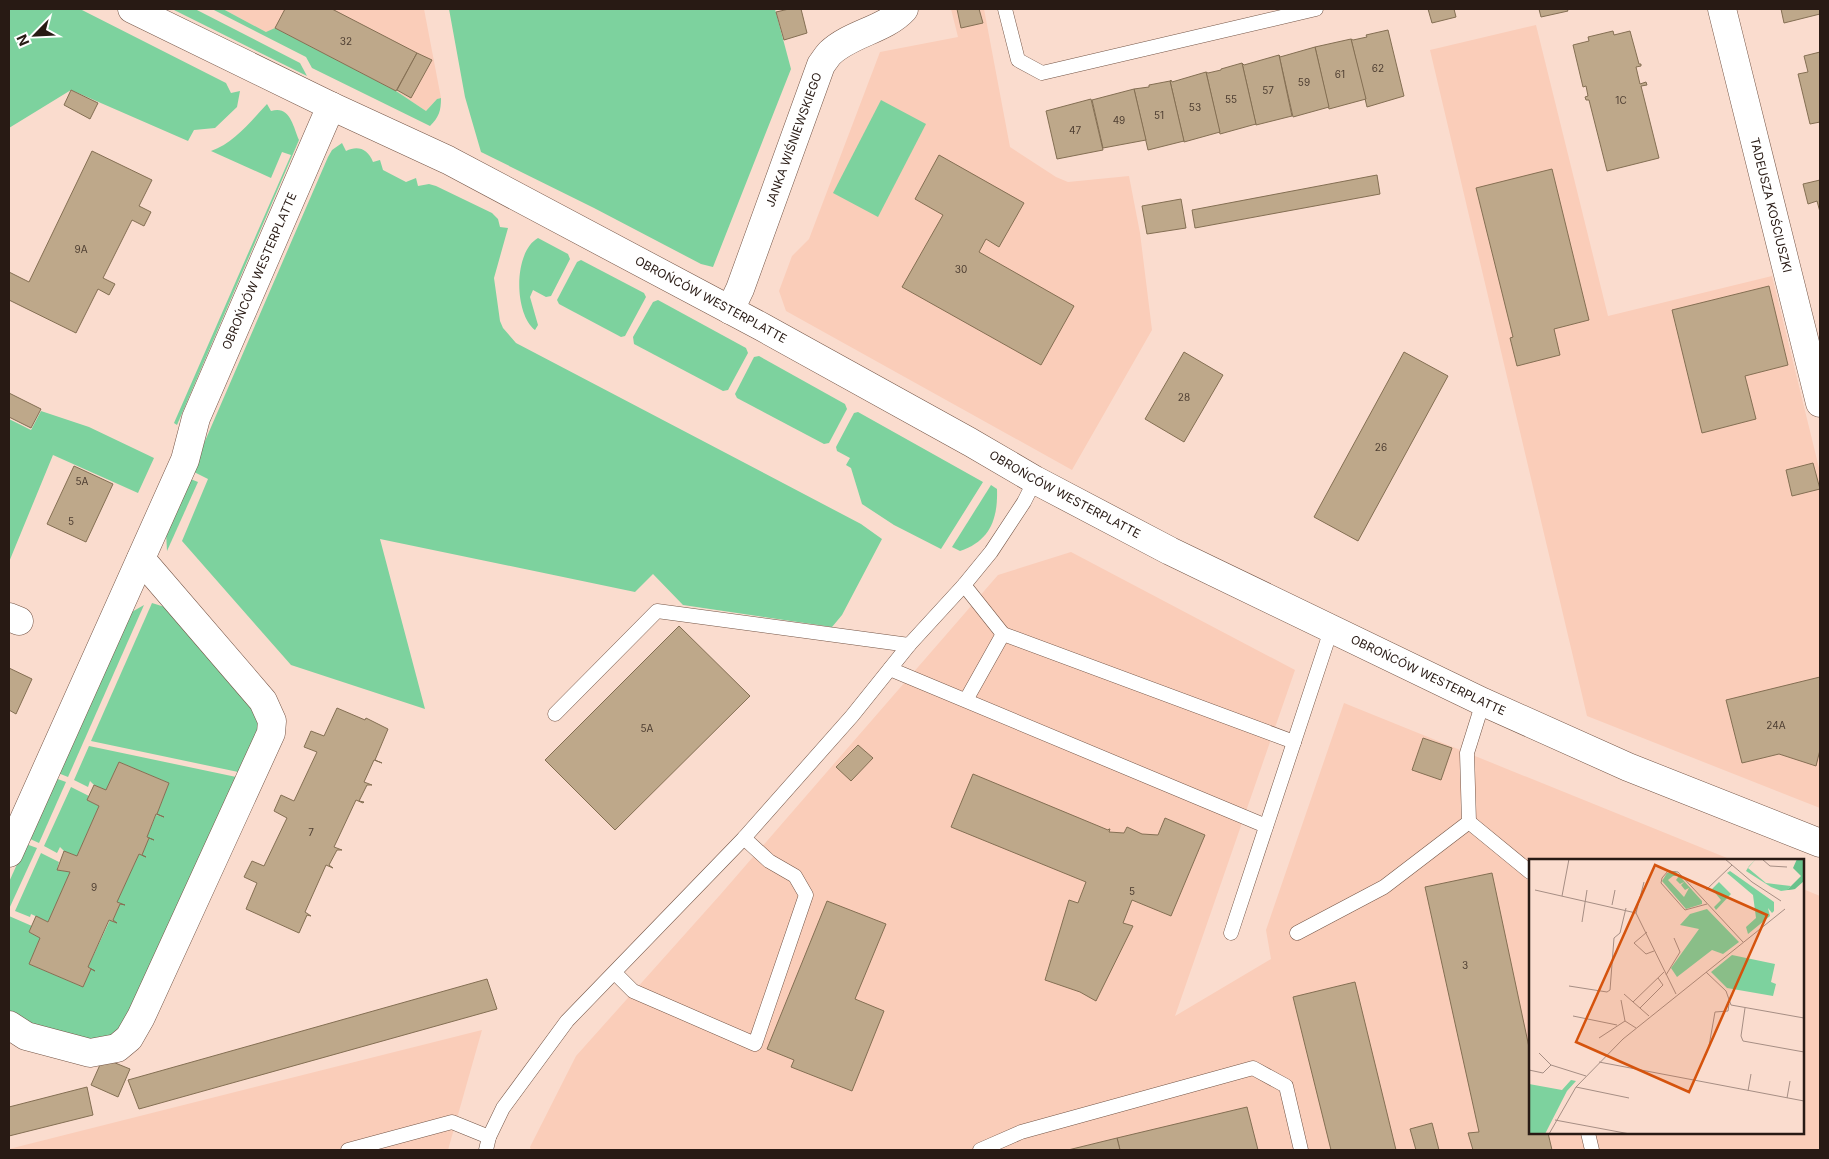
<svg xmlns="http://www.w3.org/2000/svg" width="1829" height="1159" viewBox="0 0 1829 1159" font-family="Inter,sans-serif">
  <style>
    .built { fill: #facdb9 }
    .green { fill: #7dd29e }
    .building { fill: #bea88a; stroke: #846f53 }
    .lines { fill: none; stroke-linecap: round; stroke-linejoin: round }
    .service-casing { stroke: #745546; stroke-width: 15 }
    .minor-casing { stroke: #745546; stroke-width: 29 }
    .tertiary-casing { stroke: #745546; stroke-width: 29 }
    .service { stroke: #fff; stroke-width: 14 }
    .minor { stroke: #fff; stroke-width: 28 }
    .tertiary { stroke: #fff; stroke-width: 28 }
    .labels { text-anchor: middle; stroke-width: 5; stroke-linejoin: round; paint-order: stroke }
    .number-label { font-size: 10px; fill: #4e3e32 }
    .street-label { font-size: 12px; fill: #281a14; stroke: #fff }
    .inset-road { fill: none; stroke: #a68e84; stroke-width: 1 }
    .view { fill: #d5530d; fill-opacity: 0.15; stroke: #d5530d; stroke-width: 2.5 }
    .inset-edge { fill: none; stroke: #281a14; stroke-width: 2.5 }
  </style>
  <rect width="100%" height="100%" fill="#fadcce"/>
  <g class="built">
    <polygon points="223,9 424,9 441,98 437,99 426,111 396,91 266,32"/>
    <polygon points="951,9 984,9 1010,147 1056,177 1068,182 1129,176 1140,233 1152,330 1072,470 786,311 779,291 792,256 809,239 880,52 958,37"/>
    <polygon points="1536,25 1608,316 1772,276 1820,472 1820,808 1587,716 1430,50"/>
    <polygon points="1071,552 1295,670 1175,1016 1271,959 1266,930 1344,703 1732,860 1530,860 1530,1133 1803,1133 1803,889 1820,896 1820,1150 531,1150 530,1147 576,1056 720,895 998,575"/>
    <polygon points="482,1030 448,1150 9,1150 9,1149"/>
  </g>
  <g class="green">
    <polygon points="9,9 80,9 226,83 231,93 240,91 237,107 215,128 194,130 188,141 71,90 9,128"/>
    <polygon points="172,9 195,9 300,63 307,76"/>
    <path d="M 212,9 L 223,9 L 266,32 L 275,28 L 396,91 L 426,111 L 437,99 L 441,98 C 441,111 439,117 430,126 L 312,68 L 306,57 Z"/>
    <polygon points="449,9 775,9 791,69 713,267 701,264 594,208 481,152 465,97"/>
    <polygon points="881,100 926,124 878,217 833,193"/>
    <path d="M 267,104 L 271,111 C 290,105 293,126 299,140 L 177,425 L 174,423 L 291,155 L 282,152 L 271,178 L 211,151 C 234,143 250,122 267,104 Z"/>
    <path d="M 342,143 L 346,151 C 358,145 368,149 373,162 L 380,160 L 383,170 L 406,182 L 416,178 L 418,186 L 429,184 L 436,186 L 492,213 L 498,219 L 500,227 L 508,228 L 494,278 L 500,321 L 503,328 L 516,343 L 861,524 L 882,539 L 842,615 L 832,627 L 683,605 L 653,574 L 635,592 L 380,539 L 425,709 L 291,665 L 182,541 L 208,479 L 192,471 L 328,157 L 332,150 Z"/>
    <path d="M 538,238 L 568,254 L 570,259 L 551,296 L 546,297 L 533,290 L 530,297 L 538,325 L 535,330 C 514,314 513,252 538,238 Z"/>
    <polygon points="581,260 644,293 646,297 625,336 621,337 559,304 557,300 577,262"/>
    <polygon points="658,300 746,348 748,353 728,390 723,391 634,344 633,337 653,302"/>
    <polygon points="759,356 845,404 847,409 829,443 824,444 737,398 735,394 754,357"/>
    <polygon points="41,411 89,427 154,458 138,493 53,455 9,562 9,419 31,430"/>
    <polygon points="858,412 983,482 941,549 894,525 862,504 851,468 846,465 850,458 837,451 836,447 854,413"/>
    <polygon points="188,478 198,482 167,551 166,532"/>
    <path d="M 991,485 L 997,489 C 998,519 990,541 960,551 L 952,547 Z"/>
    <polygon points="152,603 168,608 244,693 261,727 243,773 91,741"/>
    <polygon points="144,605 68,777 58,773 130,613"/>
    <polygon points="89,746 241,778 133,1012 114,1040 93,1044 27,1027 9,1013 9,916 32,926 29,932 40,938 29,964 83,987 91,969 95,971 88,967 110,920 117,923 113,920 120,904 124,905 117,902 139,854 146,857 142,855 149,838 147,837 156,815 164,817 157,814 169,783 119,762 106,790 94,785 90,781 88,787 74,780"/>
    <polygon points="55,778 66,782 39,843 28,838"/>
    <polygon points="71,787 89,796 87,800 99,806 77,856 64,851 60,847 57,853 44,846"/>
    <polygon points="26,844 37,848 9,909 9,882"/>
    <polygon points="41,853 59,862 57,870 70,872 48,922 31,914 30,917 15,911"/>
  </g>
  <g class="building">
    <polygon points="285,9 332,9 417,53 396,91 275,28"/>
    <polygon points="789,9 801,9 807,33 784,40 776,12"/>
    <polygon points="957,9 979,9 983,23 961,28"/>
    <polygon points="1428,9 1454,9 1456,17 1432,23"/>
    <polygon points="1539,9 1567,9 1568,11 1541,17"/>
    <polygon points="1781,9 1820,9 1820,14 1784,23"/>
    <polygon points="1388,30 1404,96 1367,107 1351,39 1353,40 1367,37 1366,35"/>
    <polygon points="1613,31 1614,35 1630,31 1639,64 1641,64 1641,66 1636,67 1640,84 1646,82 1647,85 1641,86 1659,158 1607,171 1589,100 1586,100 1585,97 1588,96 1586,86 1583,87 1573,45 1589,41 1588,37"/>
    <polygon points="1351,39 1366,99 1329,109 1315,47"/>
    <polygon points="1315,47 1329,107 1293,117 1279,55 1280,57"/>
    <polygon points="1820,52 1820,122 1810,124 1798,74 1808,72 1804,56"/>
    <polygon points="417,53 432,60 411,98 397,90"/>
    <polygon points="1279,55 1292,116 1256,125 1242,63 1244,65"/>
    <polygon points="1242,63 1256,124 1220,134 1206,72 1208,73 1221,70 1221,69"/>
    <polygon points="1206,72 1220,132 1184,142 1170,81 1171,80 1172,82"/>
    <polygon points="1170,81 1184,141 1148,150 1134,89 1149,87 1149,85"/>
    <polygon points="1134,89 1146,140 1103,148 1092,100"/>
    <polygon points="71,90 98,103 90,119 64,105"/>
    <polygon points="1091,99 1103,150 1057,159 1046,111"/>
    <polygon points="92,151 152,180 139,206 151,212 144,226 132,220 103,278 115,284 109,295 98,289 76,333 9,300 9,272 29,282"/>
    <polygon points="939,155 1024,203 999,247 986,239 979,252 1074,306 1041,365 902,287 943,215 915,199"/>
    <polygon points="1552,169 1589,320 1554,329 1560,355 1517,366 1510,338 1513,337 1476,188"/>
    <polygon points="1377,175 1380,194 1195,228 1192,210"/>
    <polygon points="1820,180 1820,212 1817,201 1808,204 1803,184"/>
    <polygon points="1181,199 1186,228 1147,234 1142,206"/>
    <polygon points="1769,286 1788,365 1745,376 1756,419 1702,433 1672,310"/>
    <polygon points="1184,352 1223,375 1184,442 1145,419"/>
    <polygon points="1404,352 1448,376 1358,541 1314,517"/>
    <polygon points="9,393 41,409 31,428 9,417"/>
    <polygon points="1813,463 1820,489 1792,496 1786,470"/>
    <polygon points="74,466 113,484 86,542 47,524"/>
    <polygon points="679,626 750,696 615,830 545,760"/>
    <polygon points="9,668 32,679 16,714 9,710"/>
    <polygon points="1820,677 1820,750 1816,766 1779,754 1742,763 1726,700"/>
    <polygon points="337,708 365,720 366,718 388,729 375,760 382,763 374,760 364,782 372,785 367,785 359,801 364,802 363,803 356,800 334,847 342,850 337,850 329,865 333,868 326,865 305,912 311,916 307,915 299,933 246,909 257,883 244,877 252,861 264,866 287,818 274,811 281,795 294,801 317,752 304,747 311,731 324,736"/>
    <polygon points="1423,738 1452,748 1441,780 1412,770"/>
    <polygon points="858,745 873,758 851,781 836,767"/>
    <polygon points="119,762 169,783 157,814 164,817 156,814 147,837 154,840 149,838 142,855 146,857 139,854 117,902 125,905 120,904 113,920 117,923 109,920 88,967 95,971 91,969 83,987 29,964 40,938 29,932 36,916 48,922 70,872 57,870 64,851 77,856 99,806 87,800 94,785 106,790"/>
    <polygon points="973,774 1108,830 1109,829 1110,829 1109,832 1124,833 1127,827 1142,834 1158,835 1165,818 1205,835 1171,916 1132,900 1123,923 1133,926 1096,1001 1080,992 1045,980 1069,900 1078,903 1086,882 951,827"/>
    <polygon points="1492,873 1530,1052 1530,1133 1548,1133 1552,1150 1473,1150 1468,1133 1479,1132 1425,887"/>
    <polygon points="827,901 886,924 855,999 884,1011 852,1091 791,1067 794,1060 767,1049"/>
    <polygon points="487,979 497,1009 139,1109 128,1080"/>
    <polygon points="1355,982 1396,1150 1331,1150 1293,997"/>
    <polygon points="103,1058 130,1069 118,1097 91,1085"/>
    <polygon points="87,1087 93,1115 9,1136 9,1107"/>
    <polygon points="1247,1107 1258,1150 1120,1150 1117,1138"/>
    <polygon points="1432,1123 1439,1150 1416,1150 1410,1129"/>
    <polygon points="1117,1138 1120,1150 1068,1150"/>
  </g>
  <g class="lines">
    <g class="service-casing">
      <g id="service">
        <polyline points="1005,9 1018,60 1042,73 1316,9"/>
        <polyline points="964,585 1003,634"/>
        <polyline points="890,669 1266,826"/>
        <polyline points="966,700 1003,634 1294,742"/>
        <polyline points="555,714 657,611 909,645"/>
        <polyline points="1469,822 1530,872"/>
        <polyline points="1231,933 1331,630"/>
        <polyline points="1297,933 1384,887 1469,822 1467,753 1483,702"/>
        <polyline points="615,973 633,991 755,1044 806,895 795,876 769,861 744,838"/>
        <polyline points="1588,1133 1592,1150"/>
        <polyline points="348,1150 452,1122 489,1137"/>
        <polyline points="486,1150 489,1137 503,1108 567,1021 744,838 852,716 909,645 964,585 991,552 1024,502 1035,480"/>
        <polyline points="980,1150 1021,1132 1253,1068 1286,1086 1301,1150"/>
      </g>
    </g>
    <g class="minor-casing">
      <g id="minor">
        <path id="s1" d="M 1722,9 L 1820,403"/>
        <path id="s2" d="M 730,310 L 740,289 L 821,65 C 824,61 827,56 830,53 C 851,33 885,30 904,9"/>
        <polyline points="9,617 19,621"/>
        <path id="s3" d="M 9,853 L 185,460 L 196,418 L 331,106"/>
        <polyline points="9,1025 26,1036 90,1053 117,1048 129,1038 141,1017 271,733 272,721 263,701 141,559"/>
      </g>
    </g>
    <g class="tertiary-casing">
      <g id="tertiary">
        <path id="s4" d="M 132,9 L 331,106 L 448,160 L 764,328 L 970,442 L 1035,480 L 1170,551 L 1483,702 L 1628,767 L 1820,843"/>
      </g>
    </g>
    <use href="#service" class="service"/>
    <use href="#minor" class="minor"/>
    <use href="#tertiary" class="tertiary"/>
  </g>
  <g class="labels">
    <g class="number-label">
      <text x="346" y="45">32</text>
      <text x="1378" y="72">62</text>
      <text x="1340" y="78">61</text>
      <text x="1304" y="86">59</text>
      <text x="1268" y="94">57</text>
      <text x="1231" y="103">55</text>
      <text x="1621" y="104">1C</text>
      <text x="1195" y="111">53</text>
      <text x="1159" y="119">51</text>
      <text x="1119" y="124">49</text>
      <text x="1075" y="134">47</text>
      <text x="81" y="253">9A</text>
      <text x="961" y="273">30</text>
      <text x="1184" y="401">28</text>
      <text x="1381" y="451">26</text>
      <text x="82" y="485">5A</text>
      <text x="71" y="525">5</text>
      <text x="1776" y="729">24A</text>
      <text x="647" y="732">5A</text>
      <text x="311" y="836">7</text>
      <text x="94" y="891">9</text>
      <text x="1132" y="895">5</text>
      <text x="1465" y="969">3</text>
    </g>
    <g class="street-label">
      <text dy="4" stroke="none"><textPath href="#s2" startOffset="182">JANKA WIŚNIEWSKIEGO</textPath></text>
      <text dy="4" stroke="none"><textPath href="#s1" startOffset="202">TADEUSZA KOŚCIUSZKI</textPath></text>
      <text dy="4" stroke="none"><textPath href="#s3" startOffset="634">OBROŃCÓW WESTERPLATTE</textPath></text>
      <text dy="4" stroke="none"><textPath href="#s4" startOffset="648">OBROŃCÓW WESTERPLATTE</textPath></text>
      <text dy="4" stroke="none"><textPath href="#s4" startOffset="1052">OBROŃCÓW WESTERPLATTE</textPath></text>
      <text dy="4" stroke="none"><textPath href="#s4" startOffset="1458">OBROŃCÓW WESTERPLATTE</textPath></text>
    </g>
  </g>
  <g transform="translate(1529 859)">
    <rect width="275" height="275" fill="#fadcce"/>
    <path d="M 227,0 L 219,9 L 237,24 L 262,27 L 259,30 L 266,30 L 275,22 L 266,30 L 252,32 L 242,28 L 217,12 L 220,7 ZM 146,12 L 173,42 L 173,45 L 157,50 L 133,22 L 138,14 ZM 144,17 L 150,17 L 147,21 L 151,25 L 155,23 L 152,26 L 156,31 L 160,29 L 155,38 L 139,21 ZM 201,12 L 245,43 L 245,52 L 243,54 L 239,49 L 241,57 L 219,75 L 217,68 L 227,59 L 224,36 L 198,14 ZM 190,23 L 202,35 L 187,51 L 185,48 L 192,41 L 183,30 ZM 178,50 L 210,83 L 194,95 L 183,91 L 148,118 L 142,109 L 170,70 L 151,66 L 161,55 ZM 203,96 L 246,105 L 242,123 L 247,125 L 244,137 L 198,129 L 182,113 ZM 42,221 L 47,222 L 38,232 L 16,275 L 0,275 L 0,225 L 33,231 Z" fill="#7dd29e" fill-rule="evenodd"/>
    <path d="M 268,0 L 275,0 L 275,22 L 266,30 L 258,31 L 272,17 L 264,9 Z" fill="#68c28c"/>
    <path class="inset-road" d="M 196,0 L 223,23 L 252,42M 233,0 L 241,7 L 258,8M 6,31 L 107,54 L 147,135M 177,31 L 203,6M 33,37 L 40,0M 178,45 L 156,51 L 132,24 L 133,19 L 139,12 L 149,13 L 214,83M 83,46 L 86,31M 107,54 L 115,23M 53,63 L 58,31M 118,73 L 105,84 L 117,95 L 125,92M 177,113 L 197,132 L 202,146 L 275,159M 137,116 L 151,93 L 145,79M 40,127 L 78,133 L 81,131 L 85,79 L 91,74 L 97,49M 95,135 L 120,157M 92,141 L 96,162 L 107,169M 104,143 L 135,113M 111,149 L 134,126 L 129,119M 216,149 L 212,177 L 214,182 L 275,193M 44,157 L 88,166M 70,179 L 96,162M 180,187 L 186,153 L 199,152 L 200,145M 10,194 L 22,206 L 57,217M 70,203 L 275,242M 0,211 L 14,214 L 22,206M 47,228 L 100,239M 219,232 L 222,215M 258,239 L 261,222M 26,261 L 101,275M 20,275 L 47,228 L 94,180 L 256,50"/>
    <path class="view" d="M 126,6 L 238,56 L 160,233 L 47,183 Z"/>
    <rect width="275" height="275" class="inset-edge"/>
  </g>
  <rect width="1829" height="1159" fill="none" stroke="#281a14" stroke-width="20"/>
  <g transform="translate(35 35) rotate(246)" stroke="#ffffff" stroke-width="4" paint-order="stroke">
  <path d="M0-4L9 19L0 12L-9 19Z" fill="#281a14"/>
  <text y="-8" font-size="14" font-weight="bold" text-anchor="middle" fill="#281a14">N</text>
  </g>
</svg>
